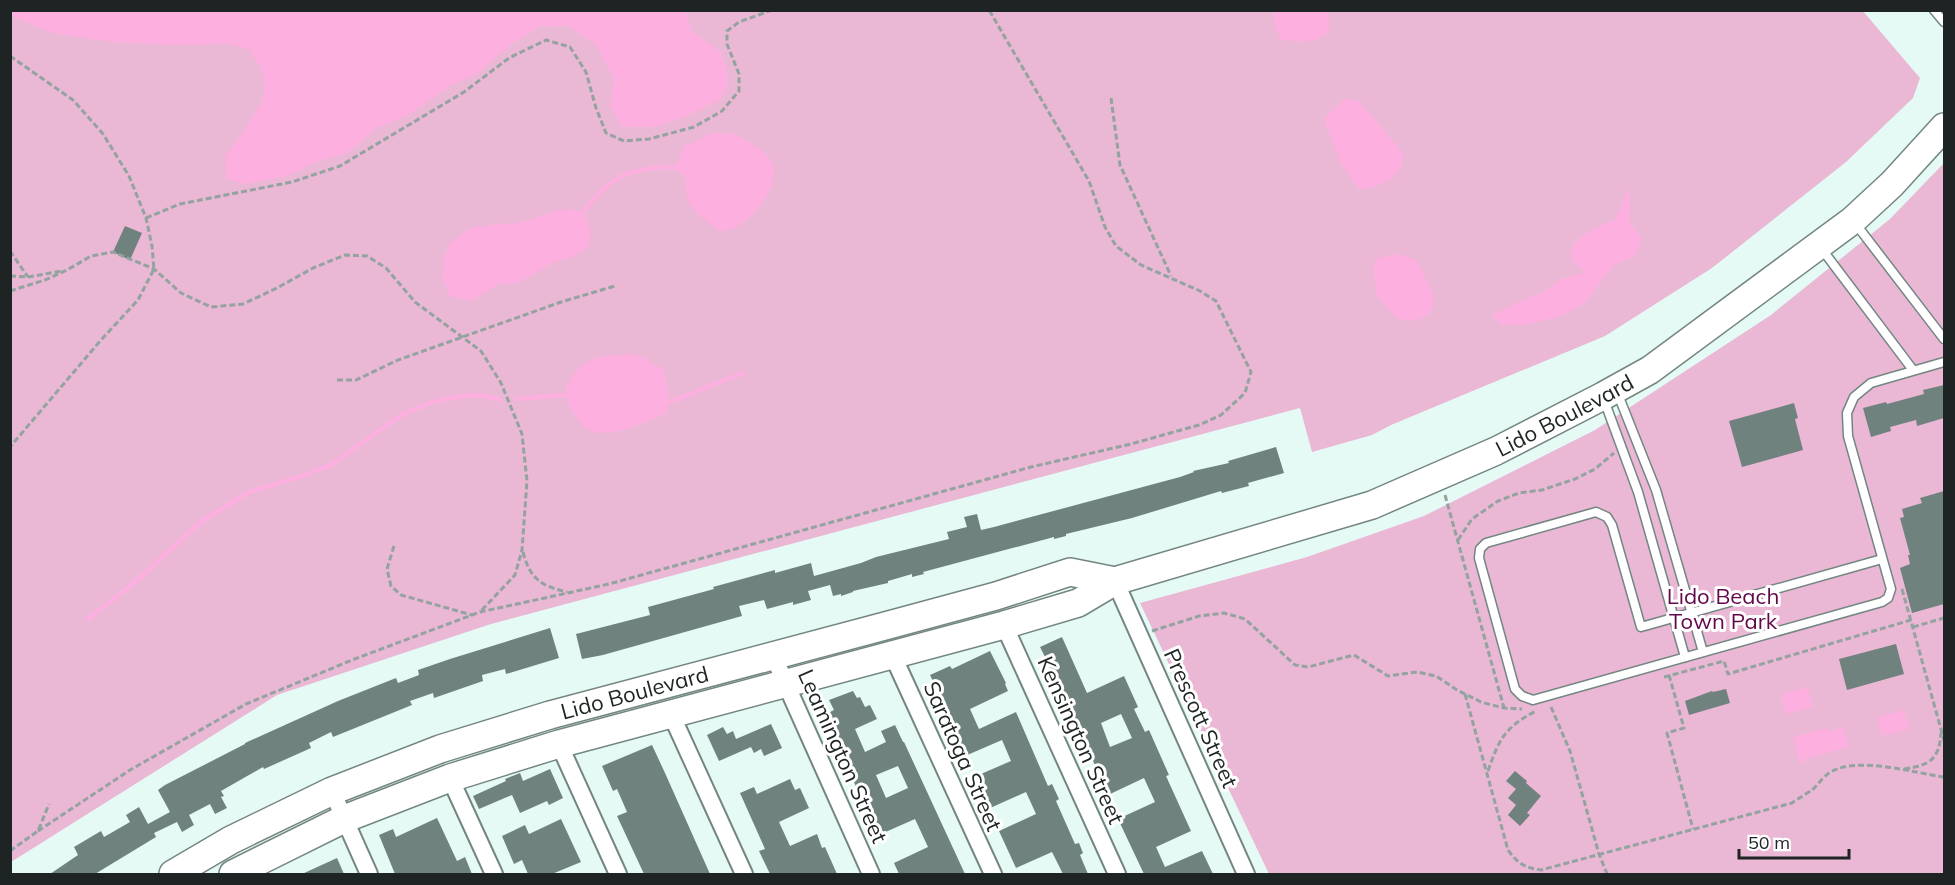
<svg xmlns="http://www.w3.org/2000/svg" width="1955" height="885" viewBox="0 0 1955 885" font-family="Mulish,sans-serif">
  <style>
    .green { fill: #eab7d5 }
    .water { fill: #fdb0df }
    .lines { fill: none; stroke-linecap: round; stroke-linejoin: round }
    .stream { stroke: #fdb0df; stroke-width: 4.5 }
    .building { fill: #70827e; fill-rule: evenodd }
    .service-casing { stroke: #748682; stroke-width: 11 }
    .minor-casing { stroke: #748682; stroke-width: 20 }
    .trunk-casing { stroke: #748682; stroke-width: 30 }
    .path { stroke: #93a39f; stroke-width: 3; stroke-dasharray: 6 3; stroke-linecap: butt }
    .service { stroke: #fff; stroke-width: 8 }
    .minor { stroke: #fff; stroke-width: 16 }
    .trunk { stroke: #fff; stroke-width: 27 }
    .labels { text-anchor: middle; stroke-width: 6; stroke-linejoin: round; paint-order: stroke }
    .street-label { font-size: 22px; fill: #1d2423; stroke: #fff }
    .park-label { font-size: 22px; fill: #62084a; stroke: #fff }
  </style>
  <rect width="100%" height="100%" fill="#e5faf5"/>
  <g class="green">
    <polygon points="1862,10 1920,78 1913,98 1846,162 1712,268 1605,336 1391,425 1372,435 1312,452 1300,408 491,624 277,695 11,862 11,11"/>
    <polygon points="1944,163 1944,874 1269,874 1140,603 1307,557 1424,516 1595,430 1771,315 1890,219"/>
  </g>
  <g class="water">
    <polygon points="10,11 685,11 693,32 721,52 727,72 727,88 720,100 685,117 654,127 622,127 610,106 614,78 596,45 568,26 541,26 512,44 476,74 450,86 407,116 378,127 347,153 321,160 284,177 244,184 227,179 225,156 238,140 263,100 265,81 260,66 248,49 229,44 169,45 104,41 54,33 11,16"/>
    <path d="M 1274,11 L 1325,11 L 1329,14 L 1329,31 C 1315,45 1298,42 1280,39 L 1274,21 Z"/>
    <path d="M 1344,99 L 1360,102 L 1403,153 C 1405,178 1380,187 1359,189 L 1341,164 L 1324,119 Z"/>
    <path d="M 732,133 C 745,140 766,149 772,164 C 782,187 751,220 733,229 C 729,231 724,230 719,231 C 700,214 683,210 686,180 L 676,167 L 684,145 L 695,142 L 708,134 Z"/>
    <path d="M 1629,188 L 1630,223 L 1642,239 L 1635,256 L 1614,265 L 1585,303 L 1558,317 L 1524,325 L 1501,325 L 1492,315 L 1513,304 L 1541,293 L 1561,279 L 1586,272 C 1583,270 1578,267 1575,263 C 1558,242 1601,225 1615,220 Z"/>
    <polygon points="573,209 583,212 591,230 589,247 573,257 555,262 517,283 499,284 471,301 450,296 442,278 445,255 450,243 463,233 473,227 523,222 556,211"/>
    <polygon points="1399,254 1417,260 1433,294 1433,306 1429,314 1415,321 1398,319 1377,296 1373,268 1378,258"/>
    <path d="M 629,354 L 643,357 L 664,370 L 670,402 L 666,413 C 647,422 626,432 605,433 C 601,433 595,432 591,431 C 580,427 564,401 566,389 C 569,377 579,367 589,361 C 600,355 617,355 629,354 Z"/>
    <polygon points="1808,687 1813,707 1786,714 1781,694"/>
    <polygon points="1904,710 1909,729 1882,736 1877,717"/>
    <polygon points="1843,727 1849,747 1805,759 1805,762 1800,763 1793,737 1826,728 1828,731"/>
  </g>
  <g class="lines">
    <g class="stream">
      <path d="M 583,212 C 612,174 629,168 676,167"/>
      <polyline points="516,399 567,395"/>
      <polyline points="670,402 743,373"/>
      <polyline points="88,619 134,583 202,521 249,492 302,476 331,465 400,416 432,402 468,395 485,396 500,400"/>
    </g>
  </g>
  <g class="building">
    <polygon points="125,226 142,233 130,260 113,252"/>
    <polygon points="1944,385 1944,418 1917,426 1916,420 1890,427 1891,431 1871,437 1863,408 1886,402 1887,404 1924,394 1923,390"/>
    <polygon points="1794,403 1798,418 1795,419 1803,450 1742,467 1729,421"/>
    <polygon points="1276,447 1284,473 1248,483 1249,486 1222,493 1221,491 1132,518 1066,534 1066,536 1054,539 1054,537 923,572 924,574 912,577 912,574 888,581 888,583 853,591 853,592 841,596 841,594 833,596 830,585 808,591 811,600 793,605 793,602 767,609 764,600 739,606 742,616 603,655 582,659 576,634 650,615 648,607 714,589 713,587 775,570 775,573 811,563 814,576 861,563 876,557 949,539 947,532 967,527 964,517 977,514 981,530 994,527 1180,477 1194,472 1193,471 1229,463 1228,461"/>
    <polygon points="1944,491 1944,604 1912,613 1900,568 1910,564 1908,555 1910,555 1900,518 1904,517 1902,509 1922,503 1920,498"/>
    <polygon points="550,628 559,658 506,674 505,669 482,675 483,681 434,698 433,693 410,701 412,705 333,737 331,732 309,743 311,748 264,769 263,767 221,791 224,796 221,797 227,808 215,814 210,804 189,815 194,825 182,832 177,822 154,833 156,837 95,874 50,874 78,855 74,847 101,831 104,837 130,822 126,815 139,807 148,824 170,812 158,790 165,785 245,744 245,743 338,701 396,678 398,683 419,675 418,670 450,659"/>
    <path d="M 1062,637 L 1087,693 L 1124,676 L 1138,707 L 1134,709 L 1145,732 L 1149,730 L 1169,775 L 1166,776 L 1191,831 L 1156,847 L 1165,867 L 1202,851 L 1213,874 L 1144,874 L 1118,819 L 1155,802 L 1144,778 L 1108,795 L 1066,699 L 1040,647 ZM 1121,714 L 1132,738 L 1110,747 L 1101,723 Z"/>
    <polygon points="1896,644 1904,674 1847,690 1839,659"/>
    <polygon points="990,651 1006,683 1005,684 1008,691 970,709 979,729 1016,712 1048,786 1052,784 1059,799 1056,801 1075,844 1079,843 1083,853 1080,855 1088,874 1063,874 1052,852 1016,868 999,831 1036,814 1026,792 988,809 979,791 980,791 974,777 1011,761 1002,740 965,756 952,727 954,726 930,675 950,666 952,669"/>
    <polygon points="1726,689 1730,703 1689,715 1685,701 1712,691 1713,692"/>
    <path d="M 853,691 L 857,698 L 860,697 L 865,707 L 870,705 L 877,719 L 855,729 L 865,752 L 886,742 L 881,731 L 895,725 L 903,742 L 904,742 L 965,874 L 899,874 L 894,863 L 928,847 L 915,819 L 881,834 L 862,792 L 859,793 L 842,756 L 844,755 L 829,720 L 833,718 L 830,712 L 834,710 L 829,700 ZM 898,766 L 908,788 L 886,798 L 876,775 Z"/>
    <polygon points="771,724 782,748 764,756 761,749 754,753 751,747 719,761 707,735 723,727 727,734 733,731 736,739"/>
    <polygon points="652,745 665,773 710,874 644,874 617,816 627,812 617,789 613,791 602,766"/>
    <polygon points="550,769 563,798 549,805 547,801 520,813 512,795 479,809 473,796 506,781 505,779 520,773 523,781"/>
    <polygon points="1515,771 1527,781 1526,783 1541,796 1527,813 1530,815 1520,826 1508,815 1516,805 1508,798 1516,789 1506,781"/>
    <polygon points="790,779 795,790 800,788 809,808 779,822 790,846 817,834 822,848 825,847 837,874 770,874 759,851 765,849 740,793 754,787 757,794"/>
    <polygon points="437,818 457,861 465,857 472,874 395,874 379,835 393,829 396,837"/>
    <polygon points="561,819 581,862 552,874 528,874 522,860 514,864 502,836 525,825 529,834"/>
    <polygon points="337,858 344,874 302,874"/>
  </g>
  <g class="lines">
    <g class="service-casing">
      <g id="service">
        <polyline points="1934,10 1944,22"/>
        <polyline points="1855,223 1944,339"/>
        <polyline points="1821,248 1913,370"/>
        <polyline points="1617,392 1656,490 1703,652"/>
        <polyline points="1604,400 1638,492 1685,657"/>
        <polyline points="1882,559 1641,627 1612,525 1607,517 1596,512 1486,543 1480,549 1479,558 1515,689 1522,696 1533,700 1882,602 1888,598 1891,589 1848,436 1847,413 1854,397 1871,383 1944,362"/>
      </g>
    </g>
    <g class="minor-casing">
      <g id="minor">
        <polyline points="1115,581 1246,874"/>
        <polyline points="1004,625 1117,874"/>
        <polyline points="773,655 871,874"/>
        <polyline points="893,656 993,874"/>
        <polyline points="671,714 744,874"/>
        <polyline points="559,744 618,874"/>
        <polyline points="450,778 494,874"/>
        <polyline points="332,791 369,874"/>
      </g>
    </g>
    <g class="trunk-casing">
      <g id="trunk">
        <path id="s1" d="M 173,874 L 231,840 L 332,791 L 440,749 L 550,715 L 885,626 L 996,596 L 1070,572 L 1115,581"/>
        <path id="s2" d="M 233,874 L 344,819 L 450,778 L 559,744 L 1004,625 L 1078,603 L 1115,581 L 1372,505 L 1496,451 L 1603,396 L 1650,370 L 1853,220 L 1892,184 L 1944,127"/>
      </g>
    </g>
    <g class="path">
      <polyline points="10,56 73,100 103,134 129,176 146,218 152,246 154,269 138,300 101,340 10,447"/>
      <polyline points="1111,98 1120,165 1171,276"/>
      <polyline points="146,218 180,204 292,182 340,166 464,92 509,58 546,40 570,47 586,72 596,108 606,133 624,141 649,139 694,127 722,111 739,91 739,74 727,44 727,31 739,22 772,10"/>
      <polyline points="10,251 28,277"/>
      <polyline points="10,276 28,277 62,271"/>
      <polyline points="10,291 45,280 67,270 91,256 113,252 154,269 181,293 211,307 243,304 277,288 313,268 345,255 367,256 386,268 415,302 481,351 501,383 522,434 527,481 522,550 515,575 481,611"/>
      <polyline points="337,380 356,380 398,360 561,302 615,286"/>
      <polyline points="1445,495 1504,708"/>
      <polyline points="1458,540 1472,519 1498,501 1519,493 1542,490 1575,479 1595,469 1614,453"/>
      <polyline points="394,546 387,569 391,586 401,595 472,615"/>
      <path d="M 523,552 C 530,579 541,586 567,592"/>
      <polyline points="1902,589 1944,740"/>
      <polyline points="1913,627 1944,618"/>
      <polyline points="1152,631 1199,616 1224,613 1245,619 1295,665 1308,667 1354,655 1388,676 1417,672 1436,676 1457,690 1481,702 1504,708 1522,709"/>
      <polyline points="1669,675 1684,728 1667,733 1693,829"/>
      <polyline points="1664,677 1724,661 1728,674 1911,620"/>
      <path d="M 1465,694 L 1508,850 C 1517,863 1525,868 1541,870 L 1792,803 C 1799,798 1806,794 1812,790 C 1818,785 1822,778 1829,773 C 1857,755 1913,773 1944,777"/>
      <polyline points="1551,707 1570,751 1599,854 1607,874"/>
      <path d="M 1904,769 C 1930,765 1939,760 1941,733"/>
      <path d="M 1488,771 C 1499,739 1505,727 1536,711"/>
      <polyline points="38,831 130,770 246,704 352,660 480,612 609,584 1031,467 1131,444 1199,425 1221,415 1245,393 1251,372 1216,301 1200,291 1141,265 1116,246 1105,227 1089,181 989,10"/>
      <polyline points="10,851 38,831 49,804"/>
    </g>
    <use href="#service" class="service"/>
    <use href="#minor" class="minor"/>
    <use href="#trunk" class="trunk"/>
  </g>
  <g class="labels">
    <g class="street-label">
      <text dy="8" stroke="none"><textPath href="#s2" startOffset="1413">Lido Boulevard</textPath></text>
      <text dy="8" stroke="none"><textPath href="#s1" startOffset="498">Lido Boulevard</textPath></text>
      <text transform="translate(1201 718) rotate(66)" y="8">Prescott Street</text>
      <text transform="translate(1081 740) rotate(66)" y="8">Kensington Street</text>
      <text transform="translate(843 756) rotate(66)" y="8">Leamington Street</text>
      <text transform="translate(963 756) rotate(66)" y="8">Saratoga Street</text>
    </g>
    <g class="park-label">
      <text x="1723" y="604">Lido Beach<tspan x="1723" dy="25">Town Park</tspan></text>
    </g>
  </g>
  <rect width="1955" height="885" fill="none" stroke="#1d2423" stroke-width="24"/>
  <path d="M1739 849v9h110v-9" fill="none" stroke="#1d2423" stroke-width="3"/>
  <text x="1748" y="849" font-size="18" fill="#1d2423" stroke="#ffffff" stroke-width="4.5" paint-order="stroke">50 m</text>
</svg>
